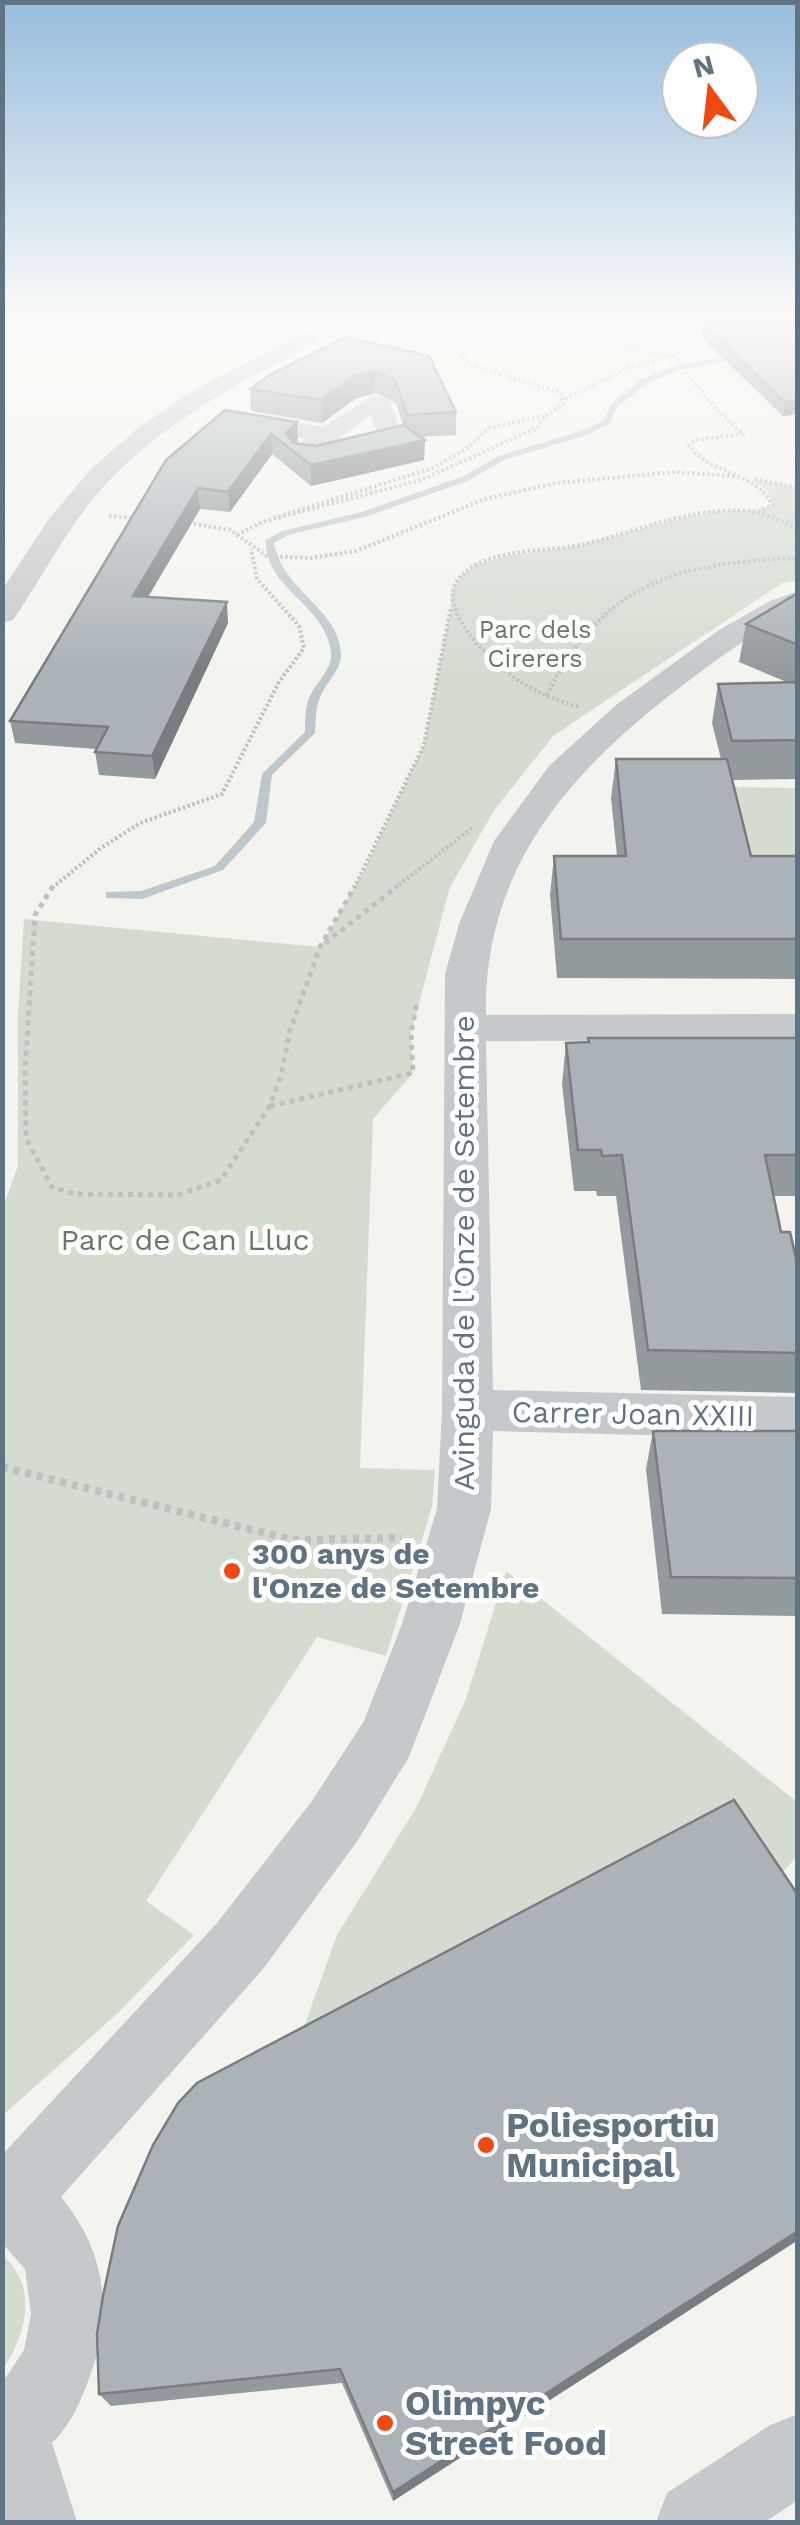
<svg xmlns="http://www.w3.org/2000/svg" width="800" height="2525" viewBox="0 0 800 2525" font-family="'Work Sans',sans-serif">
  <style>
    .green { fill: #d4dcd0 }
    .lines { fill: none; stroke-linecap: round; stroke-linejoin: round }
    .stream { fill: #bcc8cd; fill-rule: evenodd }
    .path-far2 { stroke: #bec0c2; stroke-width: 4; stroke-dasharray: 2.5 2.5; stroke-linecap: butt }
    .path-far1 { stroke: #bec0c2; stroke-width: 5; stroke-dasharray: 5 5; stroke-linecap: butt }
    .path { stroke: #bec0c2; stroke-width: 8; stroke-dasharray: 6 6; stroke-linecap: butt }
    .minor { fill: #c6c9cc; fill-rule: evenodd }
    .wall { fill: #939a9e }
    .shaded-wall { fill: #787d81 }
    .building { fill: #abb3b8; stroke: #787d81; stroke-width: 2.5 }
    .poi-dot { fill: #f14912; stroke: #fff; stroke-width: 4 }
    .labels { text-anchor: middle; stroke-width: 10; stroke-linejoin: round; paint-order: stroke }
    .far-park-label { font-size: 25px; fill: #657a60; stroke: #fff }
    .park-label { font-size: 30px; fill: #657a60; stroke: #fff }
    .street-label { font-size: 30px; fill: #607383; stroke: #fff }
    .poi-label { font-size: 30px; font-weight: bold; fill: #607383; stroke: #fff; text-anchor: start }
    .near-poi-label { font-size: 35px; font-weight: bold; fill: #607383; stroke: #fff; text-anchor: start }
  </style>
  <rect width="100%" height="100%" fill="#f4f4ef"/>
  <g class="green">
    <path d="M 752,479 L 797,488 L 797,581 L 782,583 L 553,736 L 495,809 L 450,887 L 411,1033 L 413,1073 L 373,1119 L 360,1468 L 435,1470 L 432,1507 L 386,1656 L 317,1637 L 146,1901 L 194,1935 L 117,2014 L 3,2115 L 2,1210 L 18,1166 L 18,1013 L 24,919 L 320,947 L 364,870 L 424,745 L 451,607 C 450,588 459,573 478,565 C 510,551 551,552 584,544 C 627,535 669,518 712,512 C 733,509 754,514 773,505 L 768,491 Z"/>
    <polygon points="729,787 797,788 797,877 752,877"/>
    <polygon points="506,1571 797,1802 797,1856 765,1892 293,2057 337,1935 417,1806 466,1699"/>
    <path d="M 3,2256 C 39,2287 26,2335 3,2369 Z"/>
  </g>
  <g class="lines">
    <path class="stream" d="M 743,353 L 746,357 L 675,371 L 646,384 L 617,407 L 609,424 L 584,436 L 504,460 L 470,480 L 368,516 L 288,535 L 274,543 C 283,591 338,608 341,653 C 342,670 327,681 321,695 C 315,707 316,720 315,733 L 272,775 L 266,823 L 223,870 L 142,899 L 106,898 L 106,892 L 141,891 L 215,866 L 254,822 L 262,774 L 305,732 C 305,722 305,711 308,701 C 313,684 333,671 331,652 C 326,605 264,588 266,540 L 282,531 L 362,512 L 464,476 L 498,456 L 578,432 L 603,421 L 611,404 L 640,380 L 670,367 Z"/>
    <g class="path-far2">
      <polyline points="565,399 629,367 667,358"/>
      <polyline points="755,479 798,488"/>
      <polyline points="109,516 137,518"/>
      <polyline points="274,518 433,468 466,449 489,428 545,416"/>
      <polyline points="184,522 230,530 267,556 311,558 356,551 485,499 557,483 676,472 742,477"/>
      <path d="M 237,535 L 262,522 L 421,480 L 537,428 L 545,416 L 563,405 L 561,393 L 472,365 L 460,356 L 499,329 L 523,326 L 674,357 L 715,408 L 743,434 L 695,440 L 689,445 C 711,476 753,470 773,505 L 759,511"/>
      <path d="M 547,695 C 603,581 678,563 798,558"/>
      <path d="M 578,707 C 561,701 544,696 529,687 C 502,672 428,609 461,576 C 489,547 549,552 585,544 C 634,532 682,511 733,510 C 758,509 776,519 798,529"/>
      <polyline points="52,888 101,848 140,823 222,794 279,682 304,648 299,626 257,579 251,549"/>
      <polyline points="354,888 424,745 451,607"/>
      <polyline points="395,888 472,828"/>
    </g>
    <g class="path-far1">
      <polyline points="53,886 35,915 25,1070 26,1138 52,1187 74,1194 178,1195 221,1180 269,1107 281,1076 290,1030 320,947 355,886"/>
      <polyline points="325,943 398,886"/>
      <polyline points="270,1106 413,1073 411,1033 417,1003"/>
    </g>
    <polyline class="path" points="2,1467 293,1540 402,1538"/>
    <g class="minor">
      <path d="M 308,330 L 320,337 L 316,342 C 237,384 151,428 93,499 C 62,537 40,581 13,620 L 2,623 L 2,590 L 49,519 L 90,470 L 137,429 L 189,393 Z"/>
      <path d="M 372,396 L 389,399 L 404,438 L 400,443 L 316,462 L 295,459 L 291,453 L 306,439 L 235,428 L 222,420 L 235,412 L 323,427 ZM 371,415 L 377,433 L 335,442 L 337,440 Z"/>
      <path d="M 798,591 L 798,611 C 751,633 710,664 669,696 C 564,778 483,874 486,1015 L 798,1014 L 798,1040 L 486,1041 L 493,1390 L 798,1397 L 798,1439 L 493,1431 L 491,1509 L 460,1624 L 409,1757 L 356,1843 L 263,1969 L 61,2197 C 108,2254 114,2317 87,2384 C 79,2405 69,2427 52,2443 L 77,2522 L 2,2522 L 2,2383 L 24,2350 L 31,2314 L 25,2269 L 2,2243 L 2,2155 L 217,1923 L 312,1801 L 364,1721 L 402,1624 L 437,1509 L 442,1410 L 445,974 L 459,924 L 494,841 L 549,766 L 616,705 L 719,630 L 770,601 Z"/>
      <polygon points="798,2414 798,2500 765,2522 656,2522 667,2493 770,2425"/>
    </g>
  </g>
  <g class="wall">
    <polygon points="703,324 798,414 783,416 701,337"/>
    <polygon points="346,337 456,412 456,435 421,437 425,440 424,460 311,486 272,454 230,512 200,509 148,597 228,623 155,779 99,775 95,752 96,749 15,743 10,721 225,410 298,441 296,443 316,446 403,425 396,403 375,393 355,399 322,423 251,411 250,389"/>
    <polygon points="798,593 798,779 732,780 751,856 798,856 798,979 557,978 550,895 554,856 617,856 611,798 616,759 721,759 712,723 718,684 789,683 739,662 746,624"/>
    <polygon points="798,1038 798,1196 774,1196 781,1232 798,1267 797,1393 641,1390 616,1196 597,1196 596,1191 574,1191 562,1084 566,1043"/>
    <polygon points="653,1431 798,1431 798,1616 662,1614 646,1469"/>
    <polygon points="798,1895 798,2240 393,2501 342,2383 111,2406 99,2394"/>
  </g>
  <g class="shaded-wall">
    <polygon points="375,371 375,393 355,399 322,423 321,400 354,376"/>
    <polygon points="798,401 798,414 783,416 785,402"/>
    <polygon points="297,422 298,441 290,449 286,433"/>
    <polygon points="271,434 272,454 230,512 228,492"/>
    <polygon points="425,440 424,460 311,486 311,465"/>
    <polygon points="198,488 200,509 136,617 133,596"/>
    <polygon points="227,602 228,623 155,779 152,756"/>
    <polygon points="798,2231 798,2240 393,2501 393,2492"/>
  </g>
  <g class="building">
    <polygon points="728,318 785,318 798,323 798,401 785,402 703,324"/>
    <polygon points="346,337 429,356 456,412 407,415 395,380 375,371 354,376 321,400 250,389 271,374"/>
    <polygon points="225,410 297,422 286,433 294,443 316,446 403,425 425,440 311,465 271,434 228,492 198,488 133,596 227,602 152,756 95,752 108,727 10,721 166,460"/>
    <polygon points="798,593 798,645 746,624"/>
    <polygon points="798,682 798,740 732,741 718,684"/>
    <polygon points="616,759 727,759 751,856 798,856 798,939 561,939 554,856 626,856"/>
    <polygon points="588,1038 798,1038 798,1155 765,1155 781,1232 790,1232 798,1267 798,1353 648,1350 622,1155 602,1156 601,1150 578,1150 566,1043 589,1042"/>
    <polygon points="653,1431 798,1431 798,1578 671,1577"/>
    <polygon points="734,1800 798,1895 798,2231 393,2492 340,2369 99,2394 97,2334 103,2296 118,2226 153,2145 178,2103 197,2083"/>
  </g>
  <linearGradient id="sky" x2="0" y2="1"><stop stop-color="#96bcdd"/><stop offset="0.47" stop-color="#fafaf8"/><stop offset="1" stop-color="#fafaf8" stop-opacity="0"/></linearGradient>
  <rect width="800" height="672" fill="url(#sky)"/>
  <g class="poi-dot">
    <circle cx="232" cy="1571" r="10"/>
    <circle cx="486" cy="2145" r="10"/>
    <circle cx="385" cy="2423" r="10"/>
  </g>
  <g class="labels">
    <g class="far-park-label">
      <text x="535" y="638">Parc dels<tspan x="535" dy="29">Cirerers</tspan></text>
    </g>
    <g class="park-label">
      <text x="185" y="1250">Parc de Can Lluc</text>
    </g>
    <g class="street-label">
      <text transform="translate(464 1253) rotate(-90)" y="10">Avinguda de l'Onze de Setembre</text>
      <text transform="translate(633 1414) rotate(1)" y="10">Carrer Joan XXIII</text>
    </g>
    <g class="poi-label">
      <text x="252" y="1564">300 anys de<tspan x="252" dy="34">l'Onze de Setembre</tspan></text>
    </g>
    <g class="near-poi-label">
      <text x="506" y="2137">Poliesportiu<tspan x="506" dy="40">Municipal</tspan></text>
      <text x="405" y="2415">Olimpyc<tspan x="405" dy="40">Street Food</tspan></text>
    </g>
  </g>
  <rect width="800" height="2525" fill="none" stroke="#607383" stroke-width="10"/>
  <g transform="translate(710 90) rotate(345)"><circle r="48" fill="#ffffff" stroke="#bfc7cd" stroke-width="2.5"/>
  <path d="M0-8L18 38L0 25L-18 38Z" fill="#f14912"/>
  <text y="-15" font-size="28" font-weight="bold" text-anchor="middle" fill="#607383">N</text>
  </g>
</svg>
